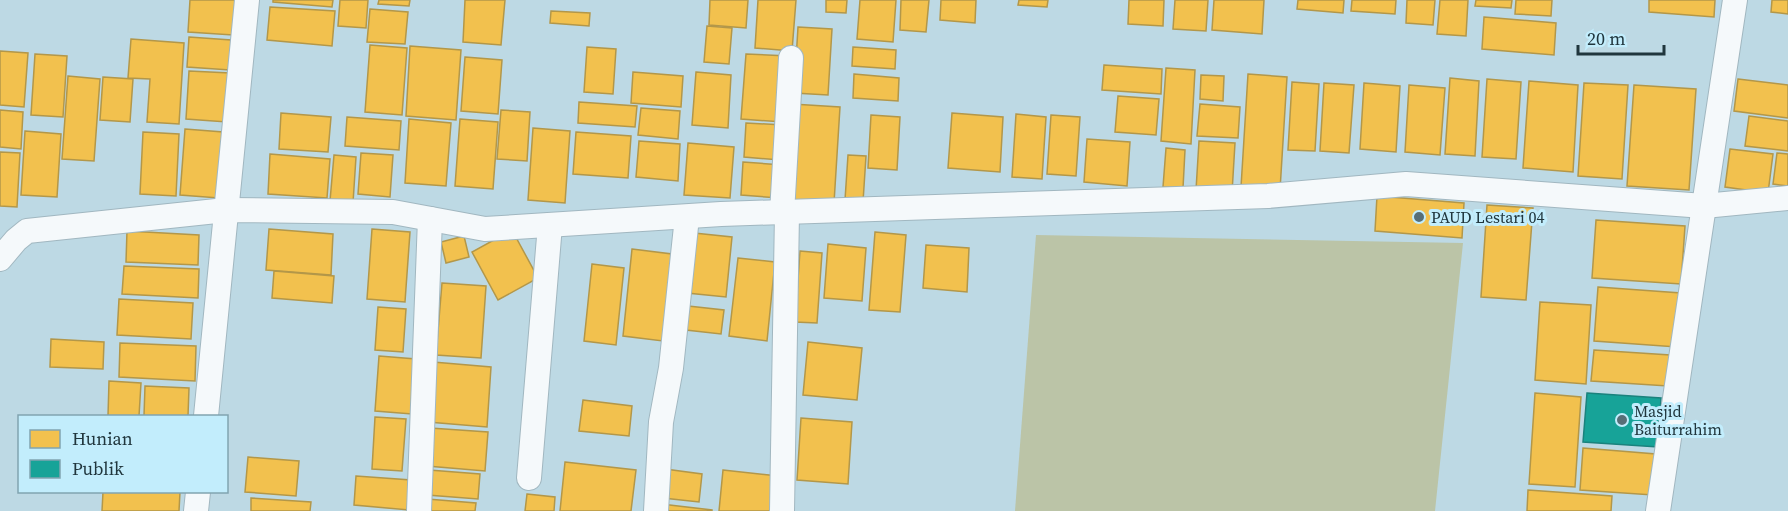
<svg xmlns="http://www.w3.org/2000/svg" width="1788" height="511" viewBox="0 0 1788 511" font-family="'Source Serif 4',serif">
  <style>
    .green { fill: #bbc4a7 }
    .homes { fill: #f2c14e; stroke: #b39749; stroke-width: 1.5 }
    .public { fill: #17a398; stroke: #1a827d; stroke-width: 1.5 }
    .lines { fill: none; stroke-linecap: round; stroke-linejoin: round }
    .street-casing { stroke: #a1b7c0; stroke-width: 26 }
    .street { stroke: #f5f9fb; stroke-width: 24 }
    .poi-dot { fill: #576f77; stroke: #c2edfc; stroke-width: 2 }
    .labels { text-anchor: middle; stroke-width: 6; stroke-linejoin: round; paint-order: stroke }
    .poi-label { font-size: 16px; fill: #20363d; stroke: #c2edfc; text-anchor: start }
  </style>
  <rect width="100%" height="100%" fill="#bdd9e4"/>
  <polygon class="green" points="1036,235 1463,243 1435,511 1015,511"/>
  <g class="homes">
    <polygon points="190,0 235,0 233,35 188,32"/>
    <polygon points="273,0 333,0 332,7 273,2"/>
    <polygon points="340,0 368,0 366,28 338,26"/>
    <polygon points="379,0 410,0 409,6 378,4"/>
    <polygon points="465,0 505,0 501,45 463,42"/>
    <polygon points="710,0 748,0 746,28 709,25"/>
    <polygon points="758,0 796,0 792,51 755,48"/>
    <polygon points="826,0 847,0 846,13 826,12"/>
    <polygon points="860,0 896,0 893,42 857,39"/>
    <polygon points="901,0 929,0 926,32 900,30"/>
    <polygon points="941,0 976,0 975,23 940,20"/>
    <polygon points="1019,0 1048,0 1047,7 1018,5"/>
    <polygon points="1129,0 1164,0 1163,26 1128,24"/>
    <polygon points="1175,0 1208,0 1206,31 1173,29"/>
    <polygon points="1214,0 1264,0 1262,34 1212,30"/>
    <polygon points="1298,0 1344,0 1343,13 1297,9"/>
    <polygon points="1352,0 1396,0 1395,14 1351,11"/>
    <polygon points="1407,0 1435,0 1433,25 1406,23"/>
    <polygon points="1440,0 1468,0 1466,36 1437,34"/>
    <polygon points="1476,0 1512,0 1511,8 1475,6"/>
    <polygon points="1516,0 1552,0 1551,16 1515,14"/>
    <polygon points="1649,0 1715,0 1714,17 1649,12"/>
    <polygon points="1772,0 1788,0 1788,14 1771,12"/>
    <polygon points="270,7 335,11 332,46 267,40"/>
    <polygon points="370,9 408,12 405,44 367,42"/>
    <polygon points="551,11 590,13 589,26 550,23"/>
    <polygon points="1484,17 1556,23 1554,55 1482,49"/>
    <polygon points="707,26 732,28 729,64 704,62"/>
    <polygon points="798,27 832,29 828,95 794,93"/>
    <polygon points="189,37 231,40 230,70 187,67"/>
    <polygon points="131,39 184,43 179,124 147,122 150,79 128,78"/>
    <polygon points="370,45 407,48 402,115 365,112"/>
    <polygon points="410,46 461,50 456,120 406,116"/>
    <polygon points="587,47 616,49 613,94 584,92"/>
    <polygon points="853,47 896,50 895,69 852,66"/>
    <polygon points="0,51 28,53 24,107 0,105"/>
    <polygon points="35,54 67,56 63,117 31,115"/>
    <polygon points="746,54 788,56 783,122 741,119"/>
    <polygon points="465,57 502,60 498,114 461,111"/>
    <polygon points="1104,65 1162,69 1161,94 1102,90"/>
    <polygon points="1166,68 1195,70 1191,144 1161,141"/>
    <polygon points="189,71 230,73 227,122 186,119"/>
    <polygon points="633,72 683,76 681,107 631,103"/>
    <polygon points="696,72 731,75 728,128 692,125"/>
    <polygon points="854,74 899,78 898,101 853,98"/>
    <polygon points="1248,74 1287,77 1280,190 1241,187"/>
    <polygon points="1201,75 1224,76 1223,101 1200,99"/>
    <polygon points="68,76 100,79 94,161 62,159"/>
    <polygon points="103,77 133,79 130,122 100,120"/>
    <polygon points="1450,78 1479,81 1475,156 1445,154"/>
    <polygon points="1487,79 1521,82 1516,159 1482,157"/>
    <polygon points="1738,79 1788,85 1788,118 1734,111"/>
    <polygon points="1529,81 1578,85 1573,172 1523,168"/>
    <polygon points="1292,82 1319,84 1315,151 1288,150"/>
    <polygon points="1324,83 1354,85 1349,153 1320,151"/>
    <polygon points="1364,83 1400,86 1396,152 1360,149"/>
    <polygon points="1584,83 1628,85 1622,179 1578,176"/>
    <polygon points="1409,85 1445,88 1440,155 1405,152"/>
    <polygon points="1634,85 1696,89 1689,190 1627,186"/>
    <polygon points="1118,96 1159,99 1156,135 1115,132"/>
    <polygon points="579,102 637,106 635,127 578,123"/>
    <polygon points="792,104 840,107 834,203 786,199"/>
    <polygon points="1200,104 1240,107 1238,138 1197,136"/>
    <polygon points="641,108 680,111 678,139 638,135"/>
    <polygon points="0,110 23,112 21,149 0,147"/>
    <polygon points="501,110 530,112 527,161 497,159"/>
    <polygon points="281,113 331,117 328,152 279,149"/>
    <polygon points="952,113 1003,117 1000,172 948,168"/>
    <polygon points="1016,114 1046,117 1042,179 1012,177"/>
    <polygon points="871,115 900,117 897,170 868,168"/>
    <polygon points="1051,115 1080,117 1076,176 1047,174"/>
    <polygon points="1749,116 1788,121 1788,151 1745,146"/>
    <polygon points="347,117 401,121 399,150 345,146"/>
    <polygon points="409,119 451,123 446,186 405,183"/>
    <polygon points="460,119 498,122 493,189 455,186"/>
    <polygon points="746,123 783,125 780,160 744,157"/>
    <polygon points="533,128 570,131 565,203 528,200"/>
    <polygon points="185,129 223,132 219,198 180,195"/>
    <polygon points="25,131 61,134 57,197 21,195"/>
    <polygon points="143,132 179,134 176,196 140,194"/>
    <polygon points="576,132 631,136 628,178 573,174"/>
    <polygon points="1087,139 1130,142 1127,186 1084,182"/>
    <polygon points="639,141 680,144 678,181 636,177"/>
    <polygon points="1199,141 1235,143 1232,193 1196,190"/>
    <polygon points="688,143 734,147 730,198 684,195"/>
    <polygon points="1166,148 1185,150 1183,188 1163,187"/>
    <polygon points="1730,149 1773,154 1768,193 1725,187"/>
    <polygon points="0,152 20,153 17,207 0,206"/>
    <polygon points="361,153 393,155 390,197 358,194"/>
    <polygon points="1777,153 1788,154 1788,186 1773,184"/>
    <polygon points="270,154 330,159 327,198 268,194"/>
    <polygon points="334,155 356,157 353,203 330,201"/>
    <polygon points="848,155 866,156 863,202 845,200"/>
    <polygon points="743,162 782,165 779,198 741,195"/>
    <polygon points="1377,196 1464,203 1462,238 1375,231"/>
    <polygon points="1487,205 1533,208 1526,300 1481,297"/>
    <polygon points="1596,220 1685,226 1681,284 1592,278"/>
    <polygon points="269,229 333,234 331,275 266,270"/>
    <polygon points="372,229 410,232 405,302 367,299"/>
    <polygon points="512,230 538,278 498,300 472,252"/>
    <polygon points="127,231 199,235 198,265 126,262"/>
    <polygon points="875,232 906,235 900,312 869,310"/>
    <polygon points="694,233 732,237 726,297 687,293"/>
    <polygon points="464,236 469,257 446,263 441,242"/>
    <polygon points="828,244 866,248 862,301 824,298"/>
    <polygon points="926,245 969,248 967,292 923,288"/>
    <polygon points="632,249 672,254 663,341 623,336"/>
    <polygon points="800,251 822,253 817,323 795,322"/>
    <polygon points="738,258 775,262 767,341 729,336"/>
    <polygon points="592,264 624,268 616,345 584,341"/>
    <polygon points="124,266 199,269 198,298 122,294"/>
    <polygon points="274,271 334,276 332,303 272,298"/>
    <polygon points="442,283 486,286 481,358 436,355"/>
    <polygon points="1598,287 1681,293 1677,347 1594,341"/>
    <polygon points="119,299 193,303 191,339 117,335"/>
    <polygon points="1540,302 1591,305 1586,384 1535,380"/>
    <polygon points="679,305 724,310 721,334 677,329"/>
    <polygon points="378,307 406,309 403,352 375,350"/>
    <polygon points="51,339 104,342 103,369 50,367"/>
    <polygon points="808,342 862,348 857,400 803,395"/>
    <polygon points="120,343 196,346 195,381 119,377"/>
    <polygon points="1594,350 1670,355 1668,386 1591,381"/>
    <polygon points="379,356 416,359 412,414 375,411"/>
    <polygon points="433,362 491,367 487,427 428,422"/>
    <polygon points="109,381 141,383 139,416 108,416"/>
    <polygon points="145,386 189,388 188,416 144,416"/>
    <polygon points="1535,393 1581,397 1575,487 1529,484"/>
    <polygon points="583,400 632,406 629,436 579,431"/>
    <polygon points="375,417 406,419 402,471 372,469"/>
    <polygon points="801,418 852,422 848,484 797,480"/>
    <polygon points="430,428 488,432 485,471 427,466"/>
    <polygon points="1583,448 1656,454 1653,495 1580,490"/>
    <polygon points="248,457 299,461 296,496 245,492"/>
    <polygon points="565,462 636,470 631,511 560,511"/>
    <polygon points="665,469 702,474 699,502 663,498"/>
    <polygon points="429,470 480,474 478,499 427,495"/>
    <polygon points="723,470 778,476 775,511 719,511"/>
    <polygon points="356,476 411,480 409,510 354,505"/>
    <polygon points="1528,490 1612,496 1611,511 1527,511"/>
    <polygon points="103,492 180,492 179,511 102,511"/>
    <polygon points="527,494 555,497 554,511 525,511"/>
    <polygon points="251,498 311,502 310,511 251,511"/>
    <polygon points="427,499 476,503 475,511 426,511"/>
    <polygon points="661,504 712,510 712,511 660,511"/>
  </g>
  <polygon class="public" points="1587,393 1661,398 1658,447 1583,442"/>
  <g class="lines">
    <g class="street-casing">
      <g id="street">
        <polyline points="782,213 791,58"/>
        <polyline points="0,259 16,240 27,231 226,210 393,212 485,229 721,214 1268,196 1406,184 1704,206 1788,198"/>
        <polyline points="206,416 247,0"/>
        <polyline points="529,478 550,225"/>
        <polyline points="196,511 198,492"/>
        <polyline points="419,511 430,219"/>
        <polyline points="656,511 661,422 671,368 687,217"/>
        <polyline points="782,511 787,213"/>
        <polyline points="1658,511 1735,0"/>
      </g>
    </g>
    <use href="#street" class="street"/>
  </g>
  <g class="poi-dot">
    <circle cx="1419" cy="217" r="6"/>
    <circle cx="1622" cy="420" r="6"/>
  </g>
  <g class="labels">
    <g class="poi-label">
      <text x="1431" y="223">PAUD Lestari 04</text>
      <text x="1634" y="417">Masjid<tspan x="1634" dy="18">Baiturrahim</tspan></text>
    </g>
  </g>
  <rect x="18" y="415" width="210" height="78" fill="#c2edfc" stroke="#81a4b0" stroke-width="1.5"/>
  <rect x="30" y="430" width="30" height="18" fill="#f2c14e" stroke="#81a4b0" stroke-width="1.5"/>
  <text x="72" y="445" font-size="18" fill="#20363d">Hunian</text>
  <rect x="30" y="460" width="30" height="18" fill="#17a398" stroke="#81a4b0" stroke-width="1.5"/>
  <text x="72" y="475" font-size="18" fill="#20363d">Publik</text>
  <path d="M1578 45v9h86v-9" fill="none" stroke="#20363d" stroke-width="3"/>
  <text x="1587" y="45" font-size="18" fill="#20363d" stroke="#c2edfc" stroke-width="4.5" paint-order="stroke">20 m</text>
</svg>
